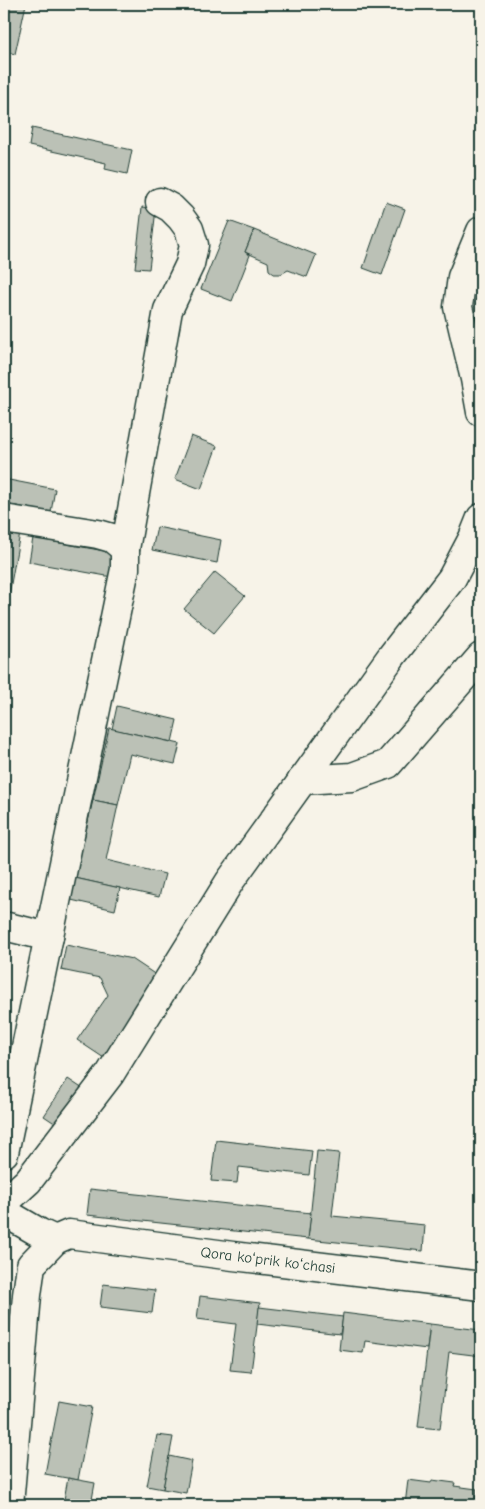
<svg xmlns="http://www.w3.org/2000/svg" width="485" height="1509" viewBox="0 0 485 1509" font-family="'Comic Neue',sans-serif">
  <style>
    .building { fill: #bbc1b6; stroke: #1f3d34 }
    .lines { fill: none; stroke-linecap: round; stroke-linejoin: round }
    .minor-casing { stroke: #1f3d34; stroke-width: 31 }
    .minor { stroke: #f7f3e8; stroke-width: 28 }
    .labels { text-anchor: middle; stroke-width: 4; stroke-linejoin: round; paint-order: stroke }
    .street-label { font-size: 15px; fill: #1f3d34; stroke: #f7f3e8 }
  </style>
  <rect width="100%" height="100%" fill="#f7f3e8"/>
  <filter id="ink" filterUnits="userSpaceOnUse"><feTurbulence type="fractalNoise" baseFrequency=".02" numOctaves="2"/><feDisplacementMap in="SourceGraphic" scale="10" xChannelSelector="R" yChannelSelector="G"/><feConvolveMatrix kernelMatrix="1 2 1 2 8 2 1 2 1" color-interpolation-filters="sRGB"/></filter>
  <g filter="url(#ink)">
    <g class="building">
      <polygon points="4,4 26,4 15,54 4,51"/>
      <polygon points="336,4 363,4 361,9"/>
      <polygon points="32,128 132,150 127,174 105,169 106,163 29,146"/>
      <polygon points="386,202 405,209 382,275 363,268"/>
      <polygon points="142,207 156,209 149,269 135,268"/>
      <polygon points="229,221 254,230 245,252 250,255 232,301 201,289"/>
      <polygon points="254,230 316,255 307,277 288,270 281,274 274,274 269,270 268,262 245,252"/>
      <polygon points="191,436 217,446 201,489 175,479"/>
      <polygon points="4,479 55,489 51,512 4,504"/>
      <polygon points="157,527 221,540 217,563 152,550"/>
      <polygon points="4,529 20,533 4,623"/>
      <polygon points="33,538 116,553 112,577 29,562"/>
      <polygon points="215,572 245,596 214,633 184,609"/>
      <polygon points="117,706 177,720 172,742 112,729"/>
      <polygon points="109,728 180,744 175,764 130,754 118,805 93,800"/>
      <polygon points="93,800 118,805 106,860 165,874 159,897 75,878"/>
      <polygon points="75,878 120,888 115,910 71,900"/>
      <polygon points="66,945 132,959 159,977 104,1058 77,1040 108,995 100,978 61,970"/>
      <polygon points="68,1079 83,1089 59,1126 44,1116"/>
      <polygon points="216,1140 312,1151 309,1175 239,1167 237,1183 211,1181"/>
      <polygon points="317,1151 339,1153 332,1216 425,1225 423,1251 308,1239"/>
      <polygon points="90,1189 311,1213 308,1239 87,1215"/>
      <polygon points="103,1284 155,1290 152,1313 100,1307"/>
      <polygon points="200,1296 260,1303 251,1372 230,1370 236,1324 197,1319"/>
      <polygon points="259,1307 343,1317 340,1334 257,1324"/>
      <polygon points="343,1313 430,1324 427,1349 365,1341 363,1353 339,1350"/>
      <polygon points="430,1324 481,1330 481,1356 449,1352 440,1429 418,1427"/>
      <polygon points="59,1401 92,1407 78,1480 45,1474"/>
      <polygon points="157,1435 173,1437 163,1489 147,1486"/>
      <polygon points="169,1456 192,1461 186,1493 163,1489"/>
      <polygon points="68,1478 95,1483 91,1505 63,1505"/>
      <polygon points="408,1480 431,1483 432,1480 455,1483 454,1486 477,1489 475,1505 405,1505"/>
    </g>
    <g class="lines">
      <g class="minor-casing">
        <g id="minor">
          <polyline points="481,231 462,277 458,307 475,379 481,412"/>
          <polyline points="4,519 98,534 112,538 125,549 125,569 4,1153"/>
          <polyline points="125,549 168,310 190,264 194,245 189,229 181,218 171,208 160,202"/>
          <polyline points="302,780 352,777 388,764 481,657"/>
          <polyline points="4,926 49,937"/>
          <polyline points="4,1203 28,1181 110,1074 230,881 391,657 452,578 473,538 481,518"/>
          <polyline points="4,1212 40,1233 55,1240"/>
          <polyline points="9,1505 27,1295 31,1265 55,1240 69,1234 233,1256 481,1286"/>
        </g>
      </g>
      <use href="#minor" class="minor"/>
    </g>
  </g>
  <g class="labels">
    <g class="street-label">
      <text transform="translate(268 1260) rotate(7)" y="5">Qora koʻprik koʻchasi</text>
    </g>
  </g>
  <rect width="485" height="1509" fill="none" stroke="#f7f3e8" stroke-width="20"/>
  <rect x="10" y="10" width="465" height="1489" fill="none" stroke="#1f3d34" stroke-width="2" filter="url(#ink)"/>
</svg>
